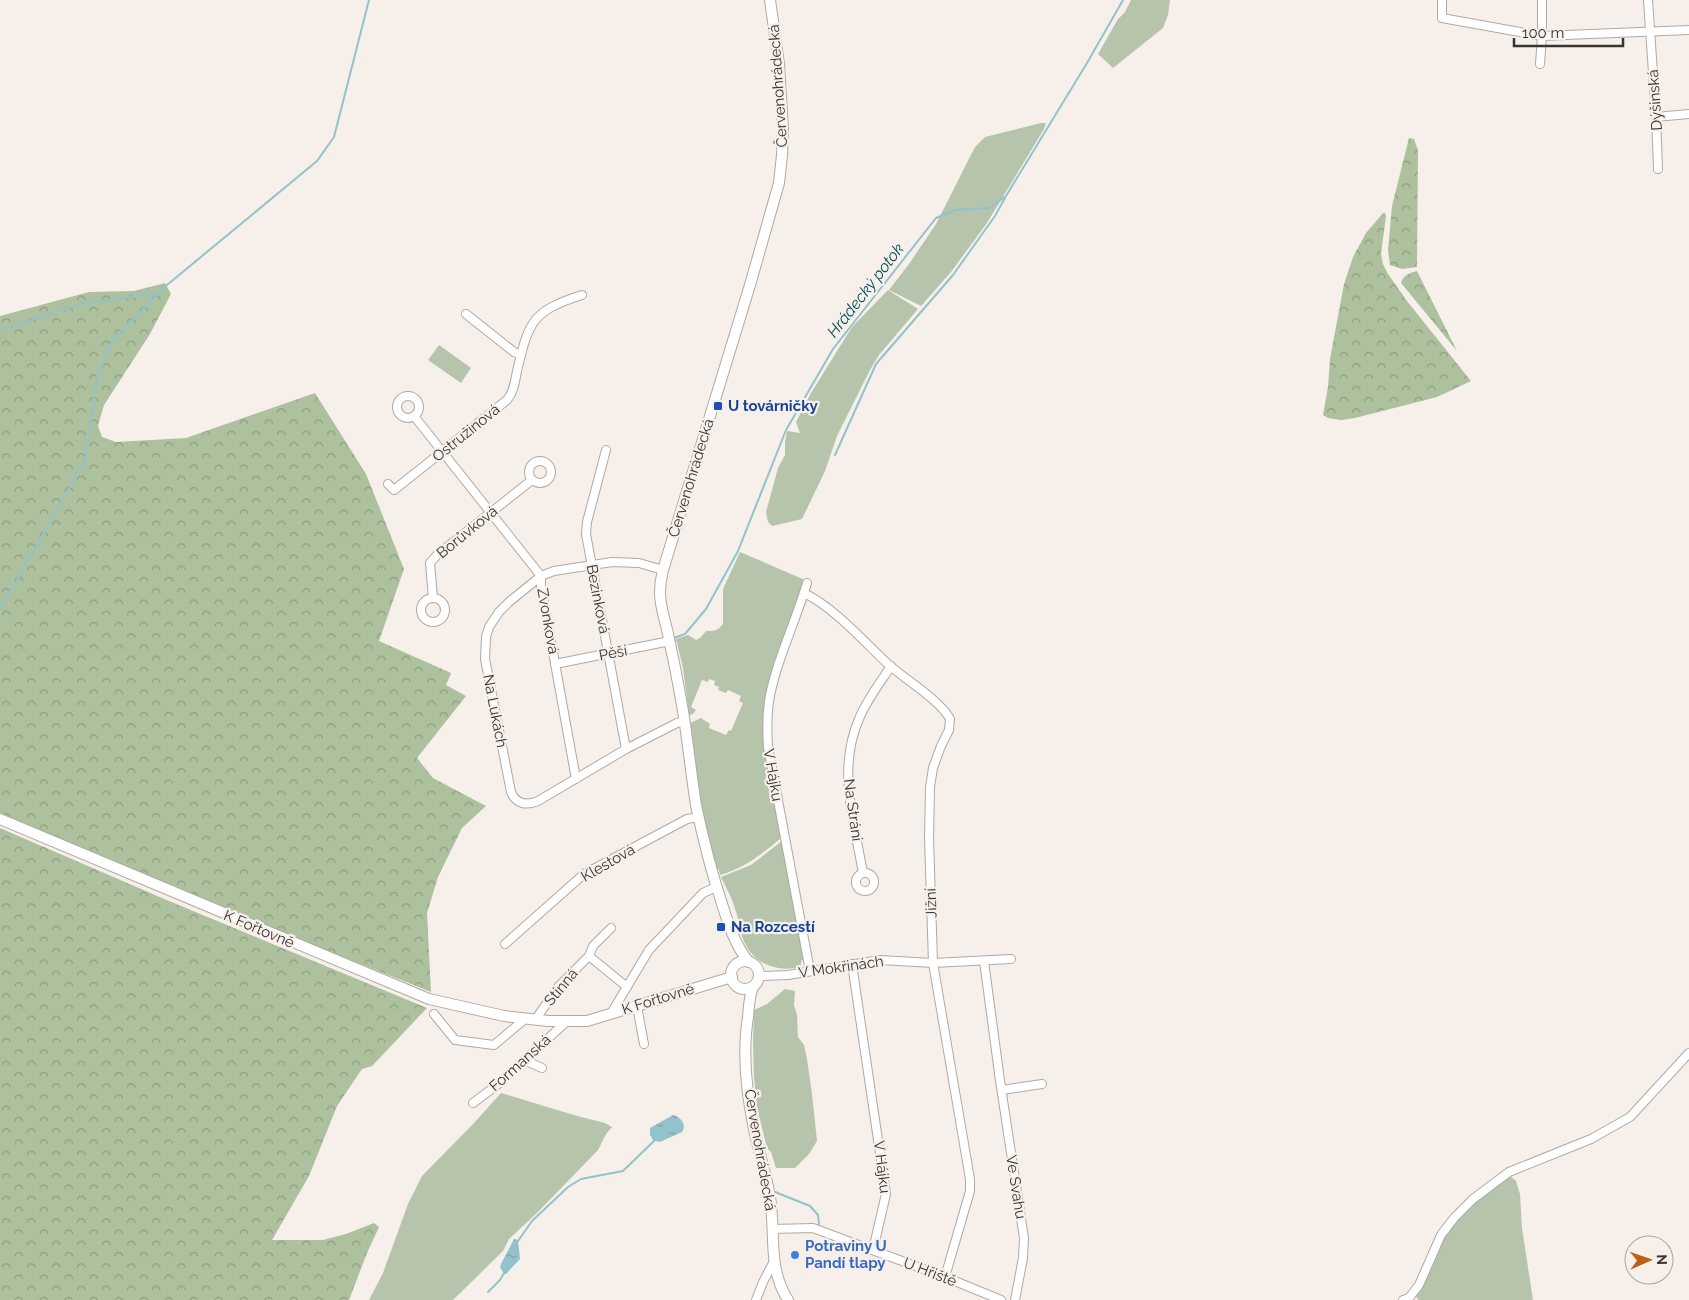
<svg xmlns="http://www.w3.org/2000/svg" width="1689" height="1300" viewBox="0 0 1689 1300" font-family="Raleway,sans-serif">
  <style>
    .green { fill: #b5c4aa }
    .forest { fill: url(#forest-crowns) }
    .water { fill: url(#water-ripples) }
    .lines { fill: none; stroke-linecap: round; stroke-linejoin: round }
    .stream { stroke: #92c3cc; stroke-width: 2 }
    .minor-casing { stroke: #b0a9a3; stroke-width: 10 }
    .tertiary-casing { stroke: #b0a9a3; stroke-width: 12 }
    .minor { stroke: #fff; stroke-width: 8 }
    .tertiary { stroke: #fff; stroke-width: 10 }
    .transit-dot { fill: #1a4fb4; stroke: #f7f0ea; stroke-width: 2 }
    .shop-dot { fill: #3f7fe0; stroke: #f7f0ea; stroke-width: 2 }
    .labels { text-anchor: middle; stroke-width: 4.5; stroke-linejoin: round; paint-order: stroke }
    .street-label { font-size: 15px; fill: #373432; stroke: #f7f0ea }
    .transit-label { font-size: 15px; font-weight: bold; fill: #164399; stroke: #f7f0ea; text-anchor: start }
    .shop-label { font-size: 15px; font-weight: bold; fill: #366cbe; stroke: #f7f0ea; text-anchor: start }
    .water-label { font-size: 16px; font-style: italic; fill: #004d57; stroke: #f7f0ea }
  </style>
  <defs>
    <pattern id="forest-crowns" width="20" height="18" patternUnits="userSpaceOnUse" patternTransform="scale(1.25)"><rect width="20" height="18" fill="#adc19e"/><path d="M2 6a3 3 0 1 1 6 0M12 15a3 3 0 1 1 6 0" fill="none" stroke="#8e9e81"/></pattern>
    <pattern id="water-ripples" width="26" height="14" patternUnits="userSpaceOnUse" patternTransform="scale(1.25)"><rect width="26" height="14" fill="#92c3cc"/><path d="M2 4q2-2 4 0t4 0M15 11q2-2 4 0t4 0" fill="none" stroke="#789fa6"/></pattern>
  </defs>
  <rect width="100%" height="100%" fill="#f7f0ea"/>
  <g class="green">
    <polygon points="1131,0 1170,0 1168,15 1163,28 1113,68 1098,54 1118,19 1125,12"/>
    <polygon points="1041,123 1046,123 1044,129 987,223 951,272 921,306 889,290 909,264 936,224 975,147 985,137"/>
    <polygon points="888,290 918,309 879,355 870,370 837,436 825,471 802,519 772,526 768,522 766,512 778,468 785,455 785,442 787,431 800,433 796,422 811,393 852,327"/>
    <polygon points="439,345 471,368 461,383 428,360"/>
    <path d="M 740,552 L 805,580 L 785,634 L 766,703 L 781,838 C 762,854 745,868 720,875 L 719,869 L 715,870 L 703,819 L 690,723 L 701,718 L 710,724 L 709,728 L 726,735 L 729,730 L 731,731 L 743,703 L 739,701 L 741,696 L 728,690 L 726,693 L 718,690 L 719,687 L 714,685 L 715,681 L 709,679 L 708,682 L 702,680 L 691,707 L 696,710 L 693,714 L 689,715 L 683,668 L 676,639 L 688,635 L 696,640 L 700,638 L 706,631 C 714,631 718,631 723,624 L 723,589 Z"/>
    <path d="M 782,841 L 804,960 L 802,960 L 800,967 C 776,973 752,963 743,939 C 739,929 739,919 735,909 C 732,897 726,888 721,877 L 751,865 Z"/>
    <polygon points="785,989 795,991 794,1005 797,1015 798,1037 804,1045 807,1059 812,1094 817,1141 809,1154 795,1168 776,1168 771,1152 767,1148 757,1108 754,1078 753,1041 754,1010 767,1004"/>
    <polygon points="501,1093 577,1116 605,1123 612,1127 606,1134 598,1150 537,1213 509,1239 503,1251 453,1300 369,1300 383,1273 408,1204 422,1176 474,1123"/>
    <path d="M 1511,1177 L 1516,1181 L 1520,1194 L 1522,1228 L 1533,1300 L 1418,1300 L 1416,1296 C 1425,1275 1433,1254 1444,1235 C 1459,1211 1485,1194 1507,1178 Z"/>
  </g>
  <g class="forest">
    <polygon points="1409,138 1414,139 1418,150 1417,267 1402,269 1390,265 1388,250 1392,206"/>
    <polygon points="1383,213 1385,213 1386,216 1381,254 1383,264 1388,274 1407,301 1471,381 1437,397 1355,418 1341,420 1328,418 1323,415 1328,387 1330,359 1344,284 1353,257 1366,233"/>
    <path d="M 1417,271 L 1457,351 L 1401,283 C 1403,275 1410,273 1417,271 Z"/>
    <polygon points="165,283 171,294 150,334 104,405 98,426 102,437 116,442 186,438 315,393 366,474 404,569 379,641 451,673 446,685 466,696 417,758 433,778 486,806 462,828 438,877 427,913 431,992 286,934 0,813 0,316 89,292 134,291"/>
    <polygon points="0,828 169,901 427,1008 372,1066 362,1069 337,1106 309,1176 272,1240 323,1240 346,1234 374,1223 379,1227 367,1253 349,1300 0,1300"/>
  </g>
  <g class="water">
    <path d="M 673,1115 C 681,1117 687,1125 682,1132 L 660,1142 L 653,1140 L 650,1135 L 650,1128 Z"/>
    <polygon points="514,1239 518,1240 520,1259 506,1274 504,1274 500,1267 501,1264"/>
  </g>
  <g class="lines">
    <g class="stream">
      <polyline points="0,330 81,304 158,293"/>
      <polyline points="835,455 876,364 953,275 995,216 1005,198"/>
      <polyline points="0,610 81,467 86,456 97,378 112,341 167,285 317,161 334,137 369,0"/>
      <polyline points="675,641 674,638 685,634 706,609 738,551 786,430 833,349 936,218 955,210 990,208 1006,196 1087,63 1123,0"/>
      <polyline points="775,1192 810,1206 818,1215 819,1224"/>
      <polyline points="518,1241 532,1221 568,1187 581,1179 623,1171 656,1139"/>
      <polyline points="488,1292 500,1280 504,1273"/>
    </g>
    <g class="minor-casing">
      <g id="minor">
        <polyline points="1442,0 1442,18 1542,36 1689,30"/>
        <polyline points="1648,0 1656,117 1658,169"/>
        <polyline points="1540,64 1542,36 1542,0"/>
        <polyline points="1656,117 1689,114"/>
        <polyline points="466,314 514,352 521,355"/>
        <circle cx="408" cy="407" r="11"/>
        <polyline points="414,416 541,576 541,586 576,779"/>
        <polyline points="606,450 587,522 586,534 626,749"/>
        <circle cx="540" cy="472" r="11"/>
        <path d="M 388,484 L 394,490 L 507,400 C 514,392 515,381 517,371 C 529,321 532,311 582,295"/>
        <path d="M 663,570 L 639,563 L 612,562 L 554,571 L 541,576 L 509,602 L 499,612 L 489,627 L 486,637 L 485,659 L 511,792 C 516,804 526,806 538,801 L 626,749 L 677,723 L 685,721"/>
        <path d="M 807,583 C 796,621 776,661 769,701 C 767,716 767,732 768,747 L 810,971"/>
        <path d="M 804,593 C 835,608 864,642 889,665 C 905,679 941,701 950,719 L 949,730 L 941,746 L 933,768 L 930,787 L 929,838 L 933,963 L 970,1179 L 970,1191 L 945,1277"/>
        <polyline points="433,598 430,563 437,555 532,480"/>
        <circle cx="433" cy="610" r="12"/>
        <polyline points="555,664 670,641"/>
        <circle cx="865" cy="882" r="9"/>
        <path d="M 863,873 C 854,822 837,769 859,719 C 866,701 880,683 891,666"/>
        <polyline points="505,944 584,874 687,819 699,817"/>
        <polyline points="589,956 593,946 611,928"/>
        <polyline points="984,961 999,1073"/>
        <polyline points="852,964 886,1194 873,1250"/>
        <polyline points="759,976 788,975 880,960 933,963 1011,959"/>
        <polyline points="637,1006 644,1044"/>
        <polyline points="612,1012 649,950 703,893 716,887"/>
        <polyline points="434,1014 455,1040 494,1045 525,1019"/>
        <polyline points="535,1020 559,986 589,956 627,987"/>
        <polyline points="524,1060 542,1068"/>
        <polyline points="999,1074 1024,1238 1023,1258 1015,1300"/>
        <polyline points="1002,1090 1042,1084"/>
        <polyline points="473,1103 497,1085 566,1022"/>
        <polyline points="772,1229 813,1228 945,1277 1001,1300"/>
        <polyline points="756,1300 763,1282 773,1263"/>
        <polyline points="1403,1300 1409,1298 1419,1285 1441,1235 1454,1218 1473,1199 1509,1172 1591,1139 1630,1117 1689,1053"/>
      </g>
    </g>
    <g class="tertiary-casing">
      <g id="tertiary">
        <polyline points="0,819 429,999 504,1016 548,1021 587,1021 732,977"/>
        <circle cx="745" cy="975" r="14"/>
        <path d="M 749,962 C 736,947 729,926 723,907 C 712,874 703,839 696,805 C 691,774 688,742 683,711 C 679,688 675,666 670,644 C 665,614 655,601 663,570 L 750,285 L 779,183 L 782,155 L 783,129 L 779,64 L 770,0"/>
        <path d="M 753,987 C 749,997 749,1006 748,1017 C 742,1054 747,1097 755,1134 C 760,1155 766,1175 770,1197 C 776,1233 767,1267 788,1300"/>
      </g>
    </g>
    <use href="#minor" class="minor"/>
    <use href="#tertiary" class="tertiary"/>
  </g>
  <g class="transit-dot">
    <rect x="713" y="401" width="10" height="10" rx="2.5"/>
    <rect x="716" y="922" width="10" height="10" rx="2.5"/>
  </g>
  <circle class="shop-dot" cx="795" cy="1255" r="5"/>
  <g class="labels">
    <g class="street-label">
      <text transform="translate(778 86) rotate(-94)" y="5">Červenohrádecká</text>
      <text transform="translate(1655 100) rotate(-94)" y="5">Dýšinská</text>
      <text transform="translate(466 433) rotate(-39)" y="5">Ostružinová</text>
      <text transform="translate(691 478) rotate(-73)" y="5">Červenohrádecká</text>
      <text transform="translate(467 532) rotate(-39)" y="5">Borůvková</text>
      <text transform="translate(598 599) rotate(79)" y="5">Bezinková</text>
      <text transform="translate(548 621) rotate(80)" y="5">Zvonková</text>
      <text transform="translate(613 653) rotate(-11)" y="5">Pěší</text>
      <text transform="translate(495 711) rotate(79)" y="5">Na Lukách</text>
      <text transform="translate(773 775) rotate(80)" y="5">V Hájku</text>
      <text transform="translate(853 810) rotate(82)" y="5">Na Stráni</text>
      <text transform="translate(608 863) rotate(-30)" y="5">Klestová</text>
      <text transform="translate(931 903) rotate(-92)" y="5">Jižní</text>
      <text transform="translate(259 929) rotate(23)" y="5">K Fořtovně</text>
      <text transform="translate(841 967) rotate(-8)" y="5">V Mokřinách</text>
      <text transform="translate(561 987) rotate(-50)" y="5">Stinná</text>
      <text transform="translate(658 999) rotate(-17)" y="5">K Fořtovně</text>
      <text transform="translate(520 1063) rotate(-42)" y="5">Formanská</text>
      <text transform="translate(760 1150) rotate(80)" y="5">Červenohrádecká</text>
      <text transform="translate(882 1167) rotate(83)" y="5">V Hájku</text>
      <text transform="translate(1016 1187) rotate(81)" y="5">Ve Svahu</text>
      <text transform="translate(930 1272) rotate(21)" y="5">U Hřiště</text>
    </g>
    <g class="transit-label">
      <text x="728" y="411">U továrničky</text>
      <text x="731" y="932">Na Rozcestí</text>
    </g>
    <g class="shop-label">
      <text x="805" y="1251">Potraviny U<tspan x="805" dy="17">Pandí tlapy</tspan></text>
    </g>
    <g class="water-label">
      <text transform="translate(865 290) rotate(-52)" y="6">Hrádecký potok</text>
    </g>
  </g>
  <g transform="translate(1649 1260) rotate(88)"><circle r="24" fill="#f7f0ea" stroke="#aaa5a0"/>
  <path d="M0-4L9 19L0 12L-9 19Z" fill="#be5f16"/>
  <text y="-8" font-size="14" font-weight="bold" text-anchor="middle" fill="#373432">N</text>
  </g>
  <path d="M1514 38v8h109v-8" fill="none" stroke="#373432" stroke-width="2.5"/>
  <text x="1522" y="38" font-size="15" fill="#373432" stroke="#f7f0ea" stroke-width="4" paint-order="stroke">100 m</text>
</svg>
